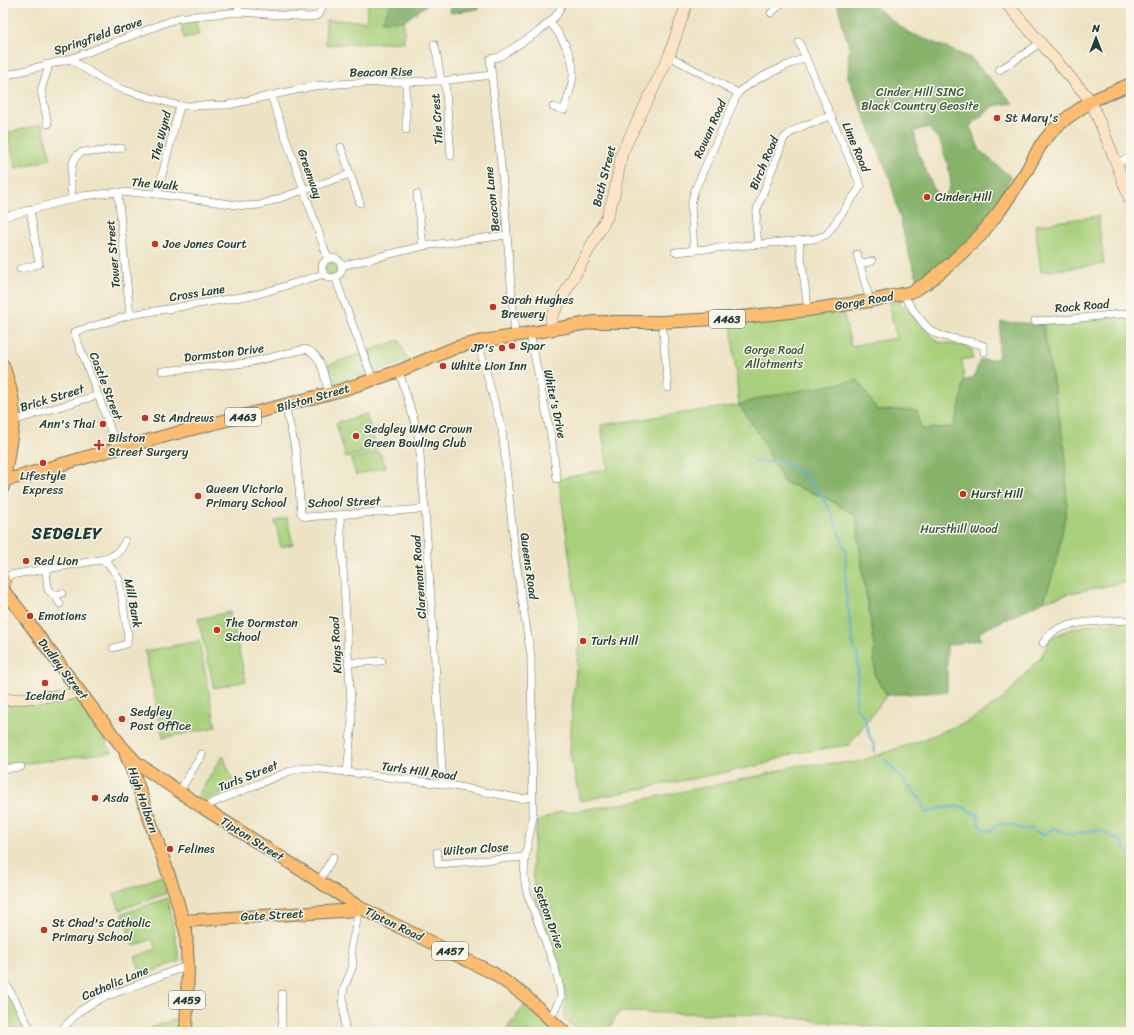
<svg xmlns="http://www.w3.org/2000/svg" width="1134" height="1035" viewBox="0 0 1134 1035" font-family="Sriracha,sans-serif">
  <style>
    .green { fill: #a9d07b; stroke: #648658 }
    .forest { fill: #86b26b; stroke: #527850; fill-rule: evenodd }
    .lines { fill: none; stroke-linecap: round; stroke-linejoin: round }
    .stream { stroke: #5dacd7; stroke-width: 2 }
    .street-casing { stroke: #677766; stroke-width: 8 }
    .secondary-casing { stroke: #677766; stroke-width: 12 }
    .primary-casing { stroke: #677766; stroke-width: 14 }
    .street { stroke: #fff; stroke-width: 7 }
    .secondary { stroke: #fee4c6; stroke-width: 11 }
    .primary { stroke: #fdbc70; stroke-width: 12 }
    .poi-dot { fill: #c8321e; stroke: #fbf7ec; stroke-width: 1.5 }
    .labels { text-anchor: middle; stroke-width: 3; stroke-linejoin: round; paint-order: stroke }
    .shield { fill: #fbf7ec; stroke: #61756b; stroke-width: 1 }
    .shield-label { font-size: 11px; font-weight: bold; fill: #1f3d34 }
    .street-label { font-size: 12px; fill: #1f3d34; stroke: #fbf7ec }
    .park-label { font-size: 12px; fill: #3b5a42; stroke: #fbf7ec }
    .poi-label { font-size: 12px; fill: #1f3d34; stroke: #fbf7ec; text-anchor: start }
    .district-label { font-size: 16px; font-weight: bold; letter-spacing: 1px; fill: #1f3d34; stroke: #fbf7ec }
  </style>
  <rect width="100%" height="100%" fill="#fbf7ec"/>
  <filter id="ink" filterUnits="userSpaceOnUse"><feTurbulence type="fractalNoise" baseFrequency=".025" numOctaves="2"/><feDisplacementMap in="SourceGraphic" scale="8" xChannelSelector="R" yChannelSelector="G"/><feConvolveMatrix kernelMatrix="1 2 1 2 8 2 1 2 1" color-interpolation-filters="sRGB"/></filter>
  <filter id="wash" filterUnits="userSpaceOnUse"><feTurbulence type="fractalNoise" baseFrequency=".012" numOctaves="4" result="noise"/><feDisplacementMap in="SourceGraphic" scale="16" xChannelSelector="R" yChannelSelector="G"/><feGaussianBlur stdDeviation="0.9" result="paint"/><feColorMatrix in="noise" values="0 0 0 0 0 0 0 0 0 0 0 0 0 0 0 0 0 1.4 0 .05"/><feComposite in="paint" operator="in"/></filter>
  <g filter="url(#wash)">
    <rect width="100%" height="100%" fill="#ede3c4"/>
    <g class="green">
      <polygon points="368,3 429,3 404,21 404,42 326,45 326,20 366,21"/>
      <polygon points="196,20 199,35 184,38 181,23"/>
      <polygon points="42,124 51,159 16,168 7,133"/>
      <polygon points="1098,216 1104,264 1041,272 1035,225"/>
      <circle cx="332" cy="269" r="7"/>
      <polygon points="899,302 938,342 965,346 972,350 973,359 962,359 964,381 960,406 953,427 921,429 917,410 877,410 739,405 759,434 826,498 856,515 864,581 873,634 875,676 887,695 849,745 795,753 761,765 580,801 570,753 572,709 579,643 579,630 578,612 569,555 559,479 608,469 601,425 739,405 731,323 843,310 851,346 896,338 889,303"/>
      <polygon points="1131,315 1131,322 1129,323 1131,327 1131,581 1071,593 1044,601 1056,564 1067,506 1065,451 1043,324"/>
      <polygon points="399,340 408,361 334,384 328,365"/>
      <polygon points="366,414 377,449 346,458 336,423"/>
      <polygon points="379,452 386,467 356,475 351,459"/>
      <polygon points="287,518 293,544 281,547 275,521"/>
      <polygon points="230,612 246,681 214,688 198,619"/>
      <path d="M 1131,622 L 1131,1032 L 915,1032 L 770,1015 L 619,1012 L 607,1032 L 582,1032 L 564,1020 L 566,998 L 564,988 L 557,959 L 534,892 L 532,857 L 537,822 L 559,812 L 575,811 L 626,803 L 763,775 L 799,765 L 858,762 L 919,741 L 971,720 L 1003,699 L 1041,657 L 1048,644 L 1048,640 C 1075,623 1100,624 1131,622 Z"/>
      <polygon points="199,641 216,727 163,738 145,651"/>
      <polygon points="79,698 112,752 38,762 15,764 3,763 3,705 56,701"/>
      <polygon points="223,755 235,787 203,801 197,797"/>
      <polygon points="161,876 167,893 120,910 114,894"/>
      <polygon points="168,898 180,961 142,975 135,957 156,949 152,939 134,946 122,914"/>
      <polygon points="3,985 22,1017 21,1021 27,1032 3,1032"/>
      <polygon points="524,1006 555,1032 507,1032 505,1031"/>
      <polygon points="179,1018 179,1032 147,1032 151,1028"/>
    </g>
    <g class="forest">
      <polygon points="391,3 429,3 404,21 382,21"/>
      <polygon points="448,3 478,3 479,9 451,13"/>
      <path d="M 837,3 L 879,3 L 876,8 L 908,32 L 971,58 L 1013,103 L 993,106 L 970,126 L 980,151 L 1011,177 L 997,208 L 965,245 L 919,283 L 910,258 L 890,178 L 848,77 L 849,47 ZM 928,127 L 940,141 L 948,165 L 951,184 L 946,195 L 939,195 L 935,191 L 918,153 L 914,131 Z"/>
      <polygon points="1001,322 1043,324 1065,451 1067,506 1056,564 1044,601 979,632 981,640 947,645 947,692 887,695 875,676 873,634 864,581 856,515 826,498 783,482 759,434 739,405 759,398 858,380 877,410 917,410 921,429 953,427 960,406 964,381 974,377 980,360 998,359"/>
    </g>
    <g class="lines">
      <g class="stream">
        <path d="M 753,461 C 763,462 775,461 784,464 C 808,470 829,505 837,526"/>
        <polyline points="838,530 846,552 845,586 853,644 858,658 858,677 856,695 856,707 864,717 869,735 874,745 875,753"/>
        <path d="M 884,759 L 921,800 L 926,812 L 929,813 L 937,809 L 953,807 L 963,807 L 978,815 C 978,822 981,833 991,830 C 994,830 996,826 999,824 L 1013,825 L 1023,830 L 1031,828 L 1035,832 L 1045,835 L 1053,828 C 1059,829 1064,834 1070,834 C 1080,835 1093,827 1102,831 C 1104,831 1105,833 1107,834 C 1112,836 1117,837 1121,841 C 1124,845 1124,849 1127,852 L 1131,852"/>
      </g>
    </g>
  </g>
  <g filter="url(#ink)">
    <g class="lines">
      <g class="street-casing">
        <g id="street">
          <polyline points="238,3 239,12"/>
          <polyline points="627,3 628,3"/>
          <polyline points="771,13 782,3"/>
          <path d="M 550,22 C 561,36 575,57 573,76 C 572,88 567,99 564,110 L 553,107"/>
          <polyline points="434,44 437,55 441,81"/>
          <polyline points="669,56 738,93"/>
          <polyline points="70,59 104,81 121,89 180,106 228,105 314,86 352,83 441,81 492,75"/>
          <polyline points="47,64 48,69 41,90 48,124"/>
          <polyline points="999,70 1017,59 1040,43"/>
          <polyline points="3,76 70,59 178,18 195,16 239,12 308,17 316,16 320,13 323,3"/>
          <polyline points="445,81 451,156"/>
          <polyline points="406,82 406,130"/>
          <polyline points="271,96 328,259"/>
          <polyline points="341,147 360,203"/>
          <polyline points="1116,162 1131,158"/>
          <polyline points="118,192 130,315"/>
          <polyline points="157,194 180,106"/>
          <polyline points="417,194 423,246"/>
          <path d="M 72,198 C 71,186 67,156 83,152 C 86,151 89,152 92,152 C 101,152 111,149 121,148"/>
          <polyline points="3,217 83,196 118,192 157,194 245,206 260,205 350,174"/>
          <polyline points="799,241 808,310"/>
          <path d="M 758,245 L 756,223 L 757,209 L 784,138 C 797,126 814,122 831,116"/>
          <path d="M 694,250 L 691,206 L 694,192 L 738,93 C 757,76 783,68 806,57"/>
          <polyline points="675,252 814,239 826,235 830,230 861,186 799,42"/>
          <polyline points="857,254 870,301"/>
          <circle cx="332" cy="268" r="10"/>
          <polyline points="860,264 872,261"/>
          <polyline points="341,266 423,246 507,235"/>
          <polyline points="20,269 39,264 30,209"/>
          <polyline points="335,277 373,380"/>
          <path d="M 903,295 C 911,306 923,327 935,333 C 948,339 965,340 979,344 L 984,346 L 984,352"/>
          <polyline points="1035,321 1071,319 1131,313"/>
          <polyline points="662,322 668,388"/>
          <polyline points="530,334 551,436 557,479"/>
          <polyline points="515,336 504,194 490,59 499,57 538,32 555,17 559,11 562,3"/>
          <polyline points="478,342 502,430 516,562 531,656 533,817 525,857 524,877 527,893 554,965 560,988 561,998 550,1018"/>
          <path d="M 162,371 L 247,363 L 305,349 C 323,354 324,378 329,394"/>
          <polyline points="399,371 418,433 425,509 443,784"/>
          <polyline points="285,405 296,451 301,513 305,517 425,509"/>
          <polyline points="13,421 98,395"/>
          <polyline points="117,449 103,408 74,332 130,315 259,294 324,274"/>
          <polyline points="340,515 352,721 347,773"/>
          <path d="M 100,560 C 114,555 119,555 125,541"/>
          <polyline points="46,570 48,590 55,596 60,604"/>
          <polyline points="4,581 10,575 100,560 108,563 119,579 128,636 127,644 113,648"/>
          <polyline points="55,596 62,593"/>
          <path d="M 1043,643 C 1047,638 1051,633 1056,630 C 1076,620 1109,621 1131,620"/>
          <polyline points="348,663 382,661"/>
          <polyline points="3,769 21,767"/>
          <polyline points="179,792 202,754"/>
          <polyline points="205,809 212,803 290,771 301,768 314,768 443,784 523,799 533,796"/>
          <polyline points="437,852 438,864 525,857"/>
          <polyline points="319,882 333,857"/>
          <polyline points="3,978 32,1032"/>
          <polyline points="282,994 282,1032"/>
          <polyline points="59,1032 81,1010 100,999 181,968 188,968"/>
          <polyline points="345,1032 343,994 344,988 351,971 353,964 351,948 357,921 357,910"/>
        </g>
      </g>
      <g class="secondary-casing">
        <g id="secondary">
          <polyline points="1006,3 1091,101 1116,162 1131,203"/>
          <polyline points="551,329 551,318 607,217 614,195 622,153 669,56 687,3"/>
          <polyline points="3,700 69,695 79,691"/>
        </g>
      </g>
      <g class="primary-casing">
        <g id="primary">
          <path d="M 3,365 C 9,383 14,399 14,418 L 3,487"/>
          <polyline points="4,480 14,478 108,451 342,390 399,371 457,347 478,342 595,322 662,322 733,318 808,310 870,301 911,292 927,283 950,264 980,236 1001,209 1026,172 1040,146 1053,130 1067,118 1091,101 1131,84"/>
          <polyline points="3,578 4,583 3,588"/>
          <polyline points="3,590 20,611 79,691 123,748 137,763 205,809 359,907 493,973 524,995 564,1032"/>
          <polyline points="126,755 135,777 175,893 186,932 188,968 186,1032"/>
          <polyline points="183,921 357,910 359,907"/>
        </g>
      </g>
      <use href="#street" class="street"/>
      <use href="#secondary" class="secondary"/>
      <use href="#primary" class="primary"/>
    </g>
  </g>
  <g class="poi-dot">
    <circle cx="997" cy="118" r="4"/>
    <circle cx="927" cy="197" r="4"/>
    <circle cx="155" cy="244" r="4"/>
    <circle cx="493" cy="307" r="4"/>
    <circle cx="512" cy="346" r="4"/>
    <circle cx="502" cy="348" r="4"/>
    <circle cx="443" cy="366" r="4"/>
    <circle cx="145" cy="418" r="4"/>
    <circle cx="103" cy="424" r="4"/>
    <circle cx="356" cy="436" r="4"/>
    <path d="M97 439h4v4h4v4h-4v4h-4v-4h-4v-4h4z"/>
    <circle cx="43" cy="463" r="4"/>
    <circle cx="963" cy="494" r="4"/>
    <circle cx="198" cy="496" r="4"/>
    <circle cx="26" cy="561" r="4"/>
    <circle cx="30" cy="616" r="4"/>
    <circle cx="217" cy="630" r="4"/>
    <circle cx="583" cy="641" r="4"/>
    <circle cx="45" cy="683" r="4"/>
    <circle cx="122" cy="719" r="4"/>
    <circle cx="95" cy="798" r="4"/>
    <circle cx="170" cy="849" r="4"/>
    <circle cx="44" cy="930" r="4"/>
  </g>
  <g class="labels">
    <g class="shield">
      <rect x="709" y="310" width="36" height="18" rx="3"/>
      <rect x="225" y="408" width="36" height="18" rx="3"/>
      <rect x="432" y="942" width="36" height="18" rx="3"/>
      <rect x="169" y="991" width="36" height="18" rx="3"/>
    </g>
    <g class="shield-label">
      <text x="727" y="323">A463</text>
      <text x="243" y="421">A463</text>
      <text x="450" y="955">A457</text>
      <text x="187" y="1004">A459</text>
    </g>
    <g class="street-label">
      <text transform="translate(98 36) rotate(-19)" y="4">Springfield Grove</text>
      <text transform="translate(381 72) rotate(-1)" y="4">Beacon Rise</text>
      <text transform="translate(437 119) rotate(-94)" y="4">The Crest</text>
      <text transform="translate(710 129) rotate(-66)" y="4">Rowan Road</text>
      <text transform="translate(161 136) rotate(-76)" y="4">The Wynd</text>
      <text transform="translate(856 147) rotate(67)" y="4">Lime Road</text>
      <text transform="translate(764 163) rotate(-67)" y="4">Birch Road</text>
      <text transform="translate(310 174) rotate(71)" y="4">Greenway</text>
      <text transform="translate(604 176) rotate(-76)" y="4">Bath Street</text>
      <text transform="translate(155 184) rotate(5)" y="4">The Walk</text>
      <text transform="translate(492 199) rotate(-96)" y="4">Beacon Lane</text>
      <text transform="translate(113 254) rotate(-95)" y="4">Tower Street</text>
      <text transform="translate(197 293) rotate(-9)" y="4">Cross Lane</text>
      <text transform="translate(864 301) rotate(-10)" y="4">Gorge Road</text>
      <text transform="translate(1082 306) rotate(-5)" y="4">Rock Road</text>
      <text transform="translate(224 353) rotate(-7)" y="4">Dormston Drive</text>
      <text transform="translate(106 386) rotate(69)" y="4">Castle Street</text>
      <text transform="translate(52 398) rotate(-17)" y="4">Brick Street</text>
      <text transform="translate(313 398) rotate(-16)" y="4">Bilston Street</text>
      <text transform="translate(555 404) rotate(78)" y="4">White's Drive</text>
      <text transform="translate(344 502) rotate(-2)" y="4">School Street</text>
      <text transform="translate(529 566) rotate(82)" y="4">Queens Road</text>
      <text transform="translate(419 577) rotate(-94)" y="4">Claremont Road</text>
      <text transform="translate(133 603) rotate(79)" y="4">Mill Bank</text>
      <text transform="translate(336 645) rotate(-93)" y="4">Kings Road</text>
      <text transform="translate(63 669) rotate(53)" y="4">Dudley Street</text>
      <text transform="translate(419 771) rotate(8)" y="4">Turls Hill Road</text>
      <text transform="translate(248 776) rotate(-22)" y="4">Turls Street</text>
      <text transform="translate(143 800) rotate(71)" y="4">High Holborn</text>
      <text transform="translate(252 839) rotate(32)" y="4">Tipton Street</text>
      <text transform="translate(476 849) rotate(-4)" y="4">Wilton Close</text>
      <text transform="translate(272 915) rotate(-3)" y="4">Gate Street</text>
      <text transform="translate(549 917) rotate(70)" y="4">Setton Drive</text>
      <text transform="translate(394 924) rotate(26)" y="4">Tipton Road</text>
      <text transform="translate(115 983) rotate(-23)" y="4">Catholic Lane</text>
    </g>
    <g class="park-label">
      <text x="920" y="96">Cinder Hill SINC<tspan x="920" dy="14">Black Country Geosite</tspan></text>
      <text x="774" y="354">Gorge Road<tspan x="774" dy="14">Allotments</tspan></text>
      <text x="959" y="533">Hursthill Wood</text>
    </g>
    <g class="poi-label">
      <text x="1005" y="122">St Mary's</text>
      <text x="935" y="201">Cinder Hill</text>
      <text x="163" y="248">Joe Jones Court</text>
      <text x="501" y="304">Sarah Hughes<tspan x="501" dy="14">Brewery</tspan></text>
      <text x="520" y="350">Spar</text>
      <text x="494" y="352" text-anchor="end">JP's</text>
      <text x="451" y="370">White Lion Inn</text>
      <text x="153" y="422">St Andrews</text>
      <text x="95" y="428" text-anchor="end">Ann's Thai</text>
      <text x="364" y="433">Sedgley WMC Crown<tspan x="364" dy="14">Green Bowling Club</tspan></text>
      <text x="108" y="442">Bilston<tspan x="108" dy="14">Street Surgery</tspan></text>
      <text x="43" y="480" text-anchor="middle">Lifestyle<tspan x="43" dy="14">Express</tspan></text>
      <text x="206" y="493">Queen Victoria<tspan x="206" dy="14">Primary School</tspan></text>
      <text x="971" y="498">Hurst Hill</text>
      <text x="34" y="565">Red Lion</text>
      <text x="38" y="620">Emotions</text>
      <text x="225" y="627">The Dormston<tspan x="225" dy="14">School</tspan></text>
      <text x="591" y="645">Turls Hill</text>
      <text x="45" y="700" text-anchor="middle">Iceland</text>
      <text x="130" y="716">Sedgley<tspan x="130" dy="14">Post Office</tspan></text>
      <text x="103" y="802">Asda</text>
      <text x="178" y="853">Felines</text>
      <text x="52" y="927">St Chad's Catholic<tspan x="52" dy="14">Primary School</tspan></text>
    </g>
    <g class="district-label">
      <text x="67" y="539">SEDGLEY</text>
    </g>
  </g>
  <rect width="1134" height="1035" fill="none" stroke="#fbf7ec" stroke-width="16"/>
  <g transform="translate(1096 38)" stroke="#fbf7ec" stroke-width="3" paint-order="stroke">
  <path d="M0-3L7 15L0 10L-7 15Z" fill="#1f3d34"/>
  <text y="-6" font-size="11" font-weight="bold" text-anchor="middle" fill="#1f3d34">N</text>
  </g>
</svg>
